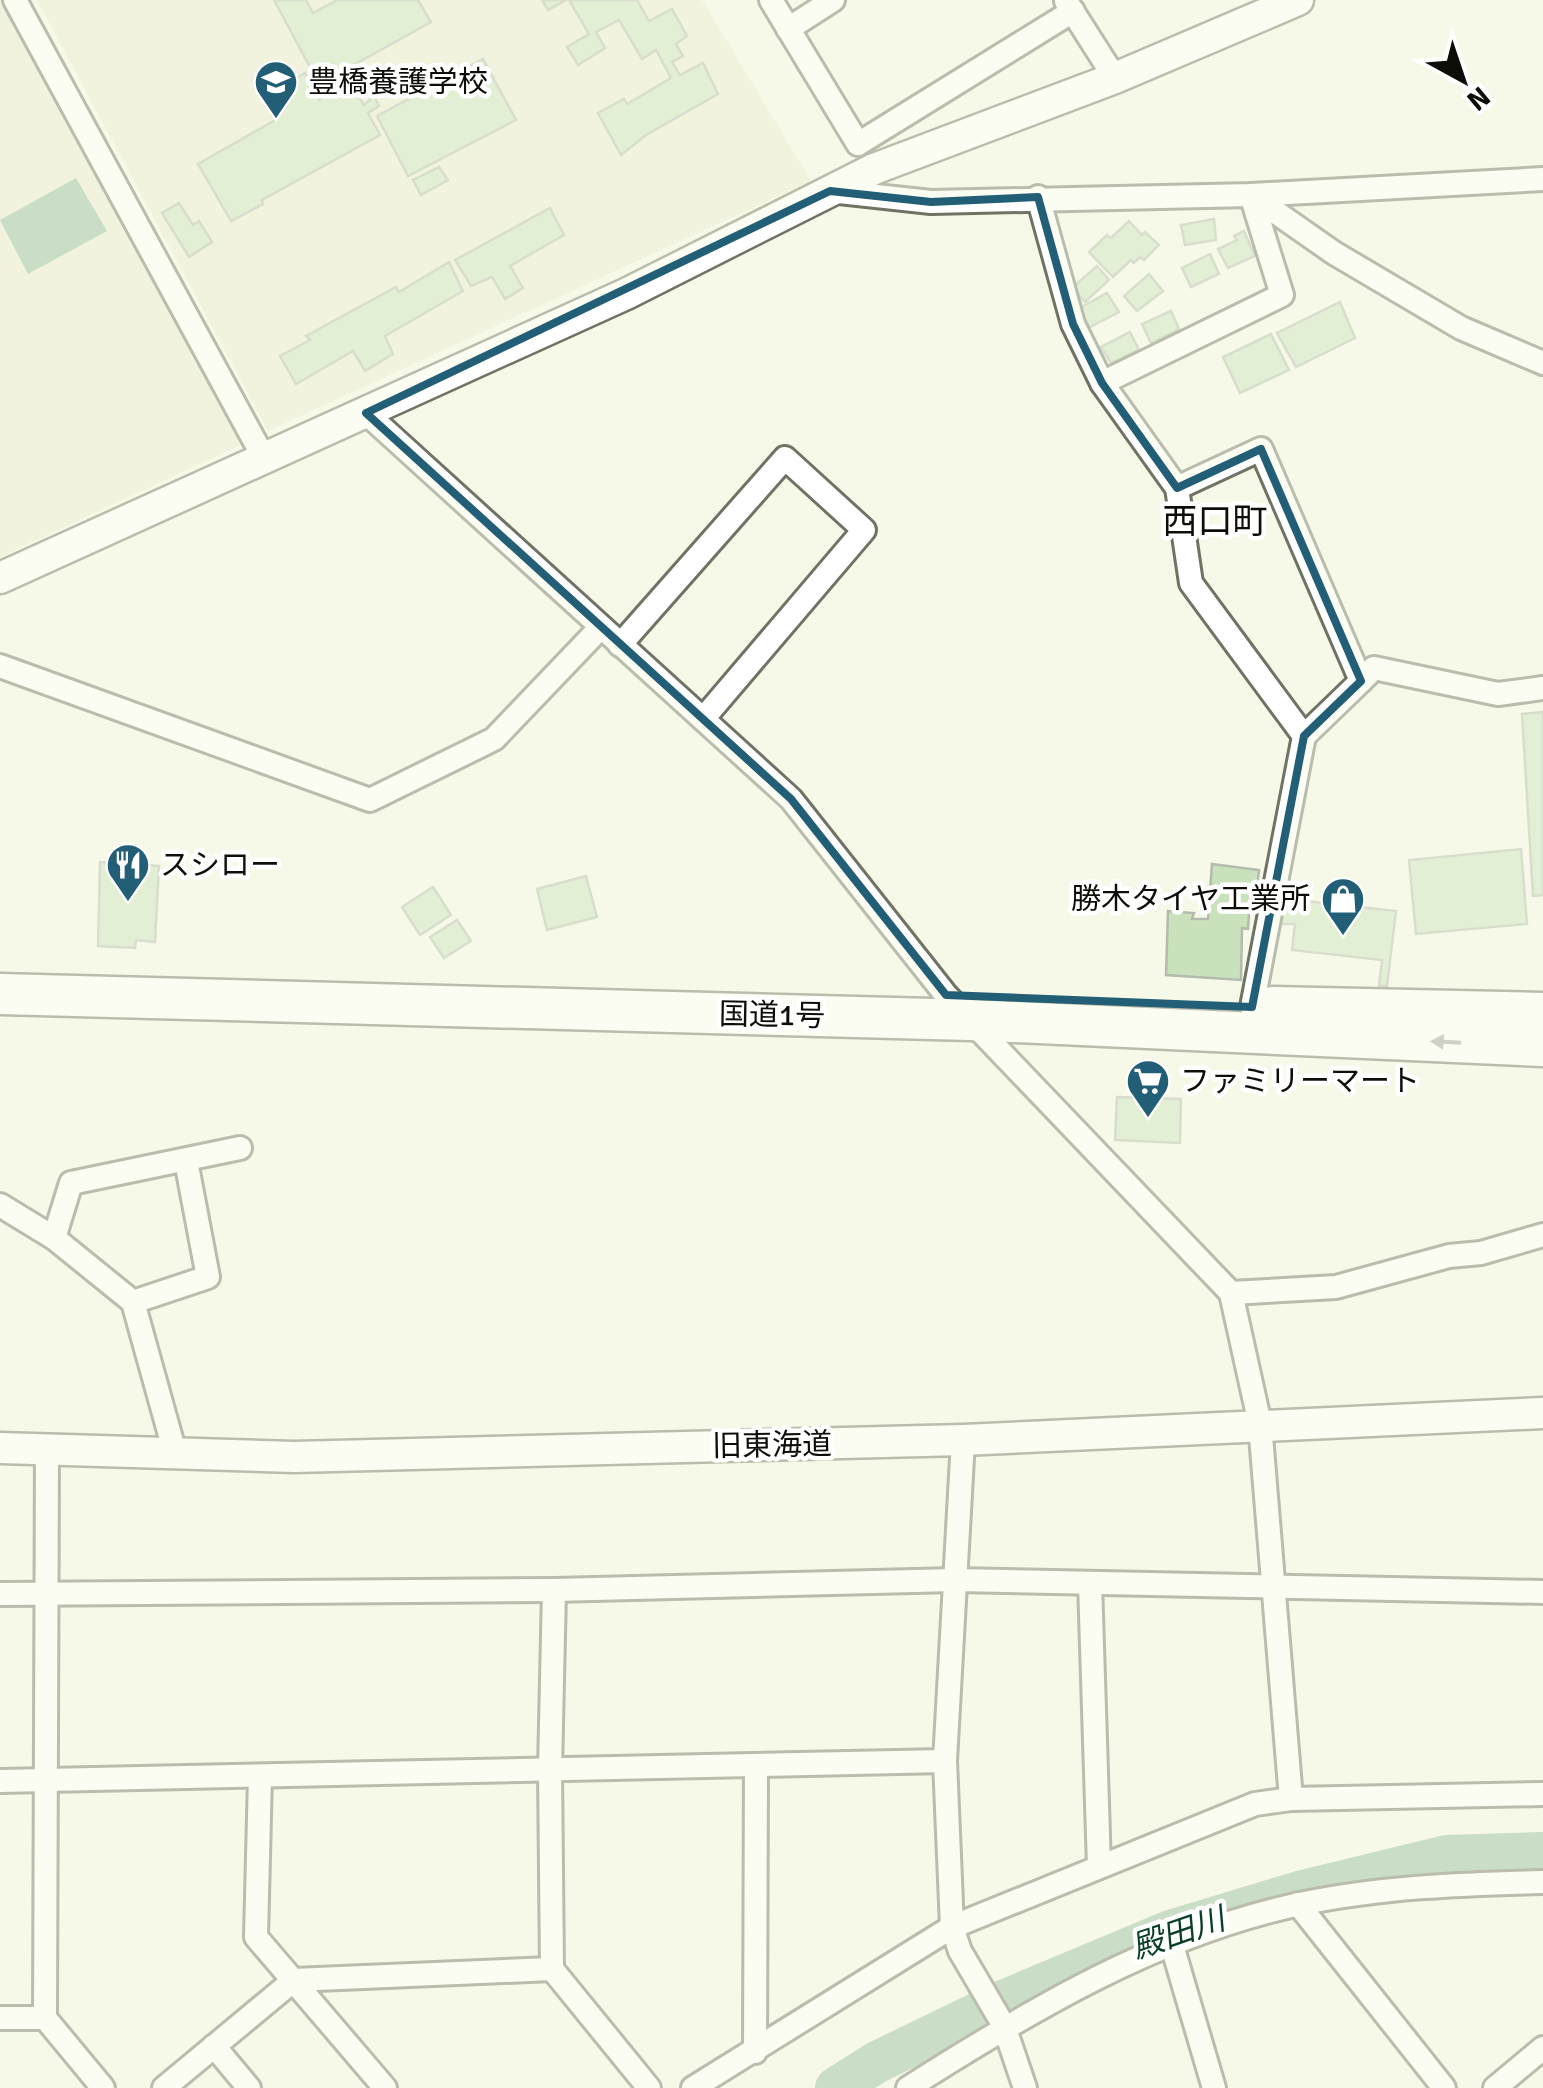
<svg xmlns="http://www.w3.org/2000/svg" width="1543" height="2088" viewBox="0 0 1543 2088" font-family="Signika,'Noto Sans JP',sans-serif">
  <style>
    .built { fill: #e9ebd4 }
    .water { fill: #91bba1 }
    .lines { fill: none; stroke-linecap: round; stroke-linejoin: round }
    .river { stroke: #91bba1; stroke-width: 42 }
    .building { fill: #c9e2bc; stroke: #b2bbad; stroke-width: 2.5 }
    .street-casing { stroke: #707264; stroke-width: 28 }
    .secondary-casing { stroke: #707264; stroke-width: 35 }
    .highway-casing { stroke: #707264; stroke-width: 45 }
    .street { stroke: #fff; stroke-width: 22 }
    .secondary { stroke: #fff; stroke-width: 30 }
    .highway { stroke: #fff; stroke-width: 40 }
    .oneway { fill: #9f9f9d }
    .marked { fill: none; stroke: #225f76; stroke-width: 8; stroke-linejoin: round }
    .labels { text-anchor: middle; stroke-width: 9; stroke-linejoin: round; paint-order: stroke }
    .poi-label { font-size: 30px; fill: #0e0e09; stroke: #fff; text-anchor: start }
    .street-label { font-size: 30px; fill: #0e0e09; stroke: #fff }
    .water-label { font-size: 32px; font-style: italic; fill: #073e25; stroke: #fff }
    .quarter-label { font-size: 35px; fill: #0e0e09; stroke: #fff }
  </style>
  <rect width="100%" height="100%" fill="#f7f9e8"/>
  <g class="built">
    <polygon points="0,0 245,443 0,557"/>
    <polygon points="37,0 702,0 811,181 268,431"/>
  </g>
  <polygon class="water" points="76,178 107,231 28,274 0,220"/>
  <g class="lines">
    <polyline class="river" points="836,2088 877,2062 1003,2001 1170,1931 1299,1892 1447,1856 1543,1853"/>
  </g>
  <g class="building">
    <polygon points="274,0 306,0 313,13 337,0 418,0 431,22 343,71 364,105 374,96 379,106 368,113 380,135 262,200 263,204 231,221 198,164 277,119 264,97 305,73 319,100 337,89 331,76 318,82"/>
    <polygon points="542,0 566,0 548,10"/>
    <polygon points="569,0 637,0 649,21 672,9 687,36 676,44 683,56 672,62 680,75 703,63 718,94 646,135 621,155 598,113 624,99 627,104 671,78 656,50 642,59 619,20 596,32 605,48 578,65 567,47 589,34"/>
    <polygon points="483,59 516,120 408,176 377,116"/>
    <polygon points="439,167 448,180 421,195 413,180"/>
    <polygon points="179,203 193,225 199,221 212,242 189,257 162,213"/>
    <polygon points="550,208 564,235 510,266 523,288 505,299 492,277 471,286 455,260"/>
    <polygon points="1214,219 1216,240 1185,245 1181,225"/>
    <polygon points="1129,221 1142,235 1145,232 1159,245 1144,260 1140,257 1134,263 1131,260 1113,277 1089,252 1107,235 1111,238"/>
    <polygon points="1244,231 1255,256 1228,268 1218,249 1237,240 1234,236"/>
    <polygon points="1210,254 1219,274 1191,287 1182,268"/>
    <polygon points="449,262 463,291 385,336 393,354 365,371 353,351 296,384 280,356 310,340 306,336 396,287 399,292"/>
    <polygon points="1097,266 1109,280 1085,302 1072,288"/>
    <polygon points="1149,274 1163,291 1137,311 1124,296"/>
    <polygon points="1107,293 1119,312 1088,328 1078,309"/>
    <polygon points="1340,302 1355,338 1296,367 1277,333"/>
    <polygon points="1171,311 1179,329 1151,343 1142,324"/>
    <polygon points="1130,332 1139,350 1111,363 1101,347"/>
    <polygon points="1271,334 1289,370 1240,393 1223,357"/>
    <polygon points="1543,712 1543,895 1533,896 1522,714"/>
    <polygon points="1521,849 1527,924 1416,934 1409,860"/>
    <polygon points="100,862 159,866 155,942 136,940 135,948 98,946"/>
    <polygon points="1212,864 1259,870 1256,898 1250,899 1248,929 1242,928 1241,980 1166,975 1168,911 1194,913 1192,919 1208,919"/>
    <polygon points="586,876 597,917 547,930 537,889"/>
    <polygon points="433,887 451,915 420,935 402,907"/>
    <polygon points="1280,898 1396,911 1387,986 1379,986 1382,960 1292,950 1295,924 1277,924"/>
    <polygon points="457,920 471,941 444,958 430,937"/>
    <polygon points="1117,1097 1181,1099 1180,1143 1115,1140"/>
  </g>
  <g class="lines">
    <g class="street-casing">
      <g id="street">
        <polyline points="15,0 265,460"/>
        <polyline points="771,0 858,144 1073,11"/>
        <polyline points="1066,1 1115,78"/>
        <polyline points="788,29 833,0"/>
        <polyline points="830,191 931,202 1251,195 1543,179"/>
        <polyline points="1251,195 1334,253 1461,328 1543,363"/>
        <polyline points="1038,197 1073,324 1102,383 1177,488 1191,583 1304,736 1252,1007"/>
        <polyline points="1102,383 1282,295 1251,195"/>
        <polyline points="366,413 791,799 946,995 1231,1293 1260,1424 1291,1799"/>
        <polyline points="1177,488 1261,449 1361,681 1304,736"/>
        <polyline points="620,645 785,458 864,530 703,719"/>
        <polyline points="0,666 370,800 494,739 601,627"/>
        <polyline points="1361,681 1374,668 1498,694 1543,688"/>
        <polyline points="0,1205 54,1238 133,1302 175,1453"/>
        <polyline points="54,1238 71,1183 240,1148"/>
        <polyline points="1231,1293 1336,1287 1449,1256 1481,1253 1543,1235"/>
        <polyline points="133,1302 208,1277 186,1161"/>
        <polyline points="963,1440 945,1761 952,1927 960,1951 1004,2026 1025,2088"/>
        <polyline points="47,1450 45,2018 103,2088"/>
        <polyline points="1090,1583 1099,1867"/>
        <polyline points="554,1590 550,1770 552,1969 649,2088"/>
        <polyline points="0,1594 554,1590 955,1580 1543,1592"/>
        <polyline points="260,1776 256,1937 385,2088"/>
        <polyline points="0,1781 945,1761"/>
        <polyline points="1298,1904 1444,2088"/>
        <polyline points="1171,1942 1214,2088"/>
        <polyline points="0,2018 45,2018"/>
        <polyline points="214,2046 249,2088"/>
        <polyline points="755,2052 756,1765"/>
        <polyline points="164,2088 294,1980 552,1969"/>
        <polyline points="693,2088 952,1927 1255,1804 1291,1799 1543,1794"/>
        <path d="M 908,2088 C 1029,2011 1158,1934 1300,1904 C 1380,1887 1461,1884 1543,1882"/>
        <polyline points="1495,2088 1543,2048"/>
      </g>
    </g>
    <g class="secondary-casing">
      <g id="secondary">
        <polyline points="0,578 626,294 874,169 1115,78 1298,0"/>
        <polyline points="0,1448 294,1457 963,1440 1543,1413"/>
      </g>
    </g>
    <g class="highway-casing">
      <g id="highway">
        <polyline points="0,994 970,1020 1543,1046"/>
        <polyline points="1273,1007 1543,1013"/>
      </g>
    </g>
    <use href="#street" class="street"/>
    <use href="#secondary" class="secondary"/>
    <use href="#highway" class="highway"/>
  </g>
  <defs><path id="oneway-solid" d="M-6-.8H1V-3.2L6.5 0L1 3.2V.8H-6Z" transform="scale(2.5)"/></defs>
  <use class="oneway" href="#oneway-solid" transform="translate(1446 1042) rotate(-177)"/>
  <path d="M0 0H1543V2088H0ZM 830,191 L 931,202 L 1038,197 L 1073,324 L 1102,383 L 1177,488 L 1261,449 L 1361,681 L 1304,736 L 1252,1007 L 946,995 L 791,799 L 366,413 Z" fill="#f7f9e8" fill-opacity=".55" fill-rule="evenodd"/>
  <path class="marked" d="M 830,191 L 931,202 L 1038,197 L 1073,324 L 1102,383 L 1177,488 L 1261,449 L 1361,681 L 1304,736 L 1252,1007 L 946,995 L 791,799 L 366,413 Z"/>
  <defs>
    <g id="school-pin" transform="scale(2.25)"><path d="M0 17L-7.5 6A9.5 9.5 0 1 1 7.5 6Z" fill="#225f76" stroke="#fff"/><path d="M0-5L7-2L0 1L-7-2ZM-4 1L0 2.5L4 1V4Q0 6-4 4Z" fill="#fff"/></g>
    <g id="restaurant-pin" transform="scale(2.25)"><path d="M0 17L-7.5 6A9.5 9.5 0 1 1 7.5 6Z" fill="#225f76" stroke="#fff"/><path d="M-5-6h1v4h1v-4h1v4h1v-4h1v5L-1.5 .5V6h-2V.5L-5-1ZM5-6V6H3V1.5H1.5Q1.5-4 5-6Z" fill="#fff"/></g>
    <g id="shop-pin" transform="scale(2.25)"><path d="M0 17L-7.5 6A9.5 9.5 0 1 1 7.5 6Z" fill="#225f76" stroke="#fff"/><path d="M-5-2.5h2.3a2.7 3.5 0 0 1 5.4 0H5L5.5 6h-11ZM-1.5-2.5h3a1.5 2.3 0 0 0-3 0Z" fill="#fff"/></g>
    <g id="supermarket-pin" transform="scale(2.25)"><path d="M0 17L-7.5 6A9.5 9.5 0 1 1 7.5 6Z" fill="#225f76" stroke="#fff"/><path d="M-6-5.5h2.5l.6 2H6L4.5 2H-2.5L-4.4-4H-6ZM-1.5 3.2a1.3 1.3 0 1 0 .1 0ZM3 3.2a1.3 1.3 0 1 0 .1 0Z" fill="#fff"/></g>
  </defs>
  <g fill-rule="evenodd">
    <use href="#school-pin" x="276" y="82"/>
    <use href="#restaurant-pin" x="128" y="865"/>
    <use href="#shop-pin" x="1343" y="899"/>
    <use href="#supermarket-pin" x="1148" y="1081"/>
  </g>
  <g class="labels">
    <g class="poi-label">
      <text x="308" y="92">豊橋養護学校</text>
      <text x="160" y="875">スシロー</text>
      <text x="1310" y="909" text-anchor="end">勝木タイヤ工業所</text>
      <text x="1180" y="1091">ファミリーマート</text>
    </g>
    <g class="street-label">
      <text transform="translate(772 1015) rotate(1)" y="10">国道1号</text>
      <text transform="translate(772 1445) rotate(-1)" y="10">旧東海道</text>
    </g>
    <g class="water-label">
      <text transform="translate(1178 1933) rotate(-19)" y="11">殿田川</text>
    </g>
    <g class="quarter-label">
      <text x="1215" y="533">西口町</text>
    </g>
  </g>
  <g transform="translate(1463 80) rotate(140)" stroke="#ffffff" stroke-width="8" paint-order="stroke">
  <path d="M0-8L18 38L0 25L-18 38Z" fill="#0e0e09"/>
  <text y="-15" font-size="28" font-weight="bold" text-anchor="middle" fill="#0e0e09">N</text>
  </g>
</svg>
